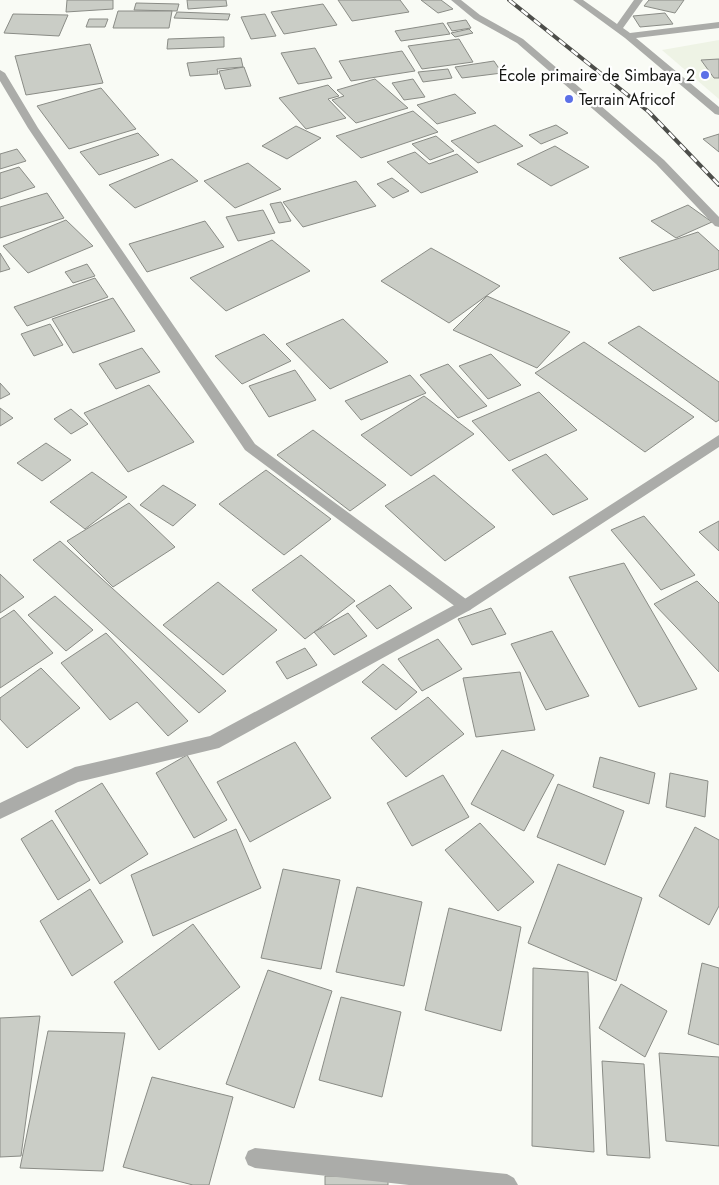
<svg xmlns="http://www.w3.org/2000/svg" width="719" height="1185" viewBox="0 0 719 1185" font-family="Jost,sans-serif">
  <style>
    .built { fill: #eef3e5 }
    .building { fill: #cacdc6; stroke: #8a8c86 }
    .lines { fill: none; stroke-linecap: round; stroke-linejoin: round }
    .service { fill: #abaca9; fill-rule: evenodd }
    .minor { fill: #abaca9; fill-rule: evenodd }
    .rail-casing { stroke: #4d4e4a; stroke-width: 4 }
    .rail { stroke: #fff; stroke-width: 2.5; stroke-dasharray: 8; stroke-linecap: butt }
    .poi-dot { fill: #5c70e7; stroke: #fff; stroke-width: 2 }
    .labels { text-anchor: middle; stroke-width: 4.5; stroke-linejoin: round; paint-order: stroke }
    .far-poi-label { font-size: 16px; fill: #121310; stroke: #fff; text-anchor: end }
  </style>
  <rect width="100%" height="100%" fill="#f9fbf5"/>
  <polygon class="built" points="719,40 719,99 662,50"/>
  <g class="building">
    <polygon points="67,0 113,0 113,9 66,12"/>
    <polygon points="187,0 226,0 227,6 188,9"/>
    <polygon points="338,0 400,0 409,12 352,21"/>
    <polygon points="421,0 441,0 453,9 438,13"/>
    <polygon points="649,0 684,0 675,13 644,6"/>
    <polygon points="136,3 179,4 177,11 134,10"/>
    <polygon points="323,4 337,25 284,34 271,12"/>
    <polygon points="118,11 172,11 169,28 113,28"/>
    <polygon points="177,12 230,14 228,20 174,18"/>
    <polygon points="665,13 673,24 640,27 633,16"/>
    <polygon points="13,14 68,15 59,36 4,33"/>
    <polygon points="265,14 276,36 251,39 241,17"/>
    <polygon points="89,19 108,19 105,27 86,27"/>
    <polygon points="466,20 471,28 452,31 447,23"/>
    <polygon points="443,23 450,34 401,41 395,31"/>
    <polygon points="469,29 473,33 455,37 451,33"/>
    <polygon points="224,37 224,47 167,49 168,39"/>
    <polygon points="459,39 473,62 422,69 408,46"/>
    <polygon points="90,44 103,83 26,95 15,56"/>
    <polygon points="315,48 332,78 298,84 281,53"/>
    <polygon points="402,51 415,71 351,81 339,61"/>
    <polygon points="241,58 243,67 217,69 218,74 190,76 187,63"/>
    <polygon points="719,59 719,78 714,78 701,60"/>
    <polygon points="494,61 502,73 462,78 455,67"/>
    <polygon points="244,67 251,86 225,89 219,71"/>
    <polygon points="448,69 452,78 423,82 418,72"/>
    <polygon points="375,79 408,108 356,123 332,100 344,96 337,90"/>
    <polygon points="413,79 425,97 404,100 392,83"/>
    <polygon points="328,85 339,96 328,99 346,118 306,129 279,98"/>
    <polygon points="101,88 136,129 69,149 37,106"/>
    <polygon points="455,94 476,113 437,124 417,105"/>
    <polygon points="413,111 438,132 361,158 336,136"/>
    <polygon points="495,125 523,146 478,163 451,141"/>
    <polygon points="556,125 568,133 541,144 529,135"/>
    <polygon points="296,126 321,138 287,159 262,146"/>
    <polygon points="138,133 159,155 99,175 80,152"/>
    <polygon points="719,134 719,152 703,139"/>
    <polygon points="436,136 454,151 430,160 412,144"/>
    <polygon points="555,146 589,167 551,186 517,164"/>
    <polygon points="17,149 26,161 0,169 0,154"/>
    <polygon points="415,152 429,164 457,154 478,172 421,193 387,162"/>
    <polygon points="172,159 198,181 135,208 109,185"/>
    <polygon points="248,163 281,189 235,208 204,181"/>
    <polygon points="19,167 35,187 0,199 0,173"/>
    <polygon points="392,178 409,191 393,198 377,184"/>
    <polygon points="356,181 376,206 303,227 283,202"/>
    <polygon points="47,193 64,218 0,238 0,207"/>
    <polygon points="281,202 291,221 279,223 270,204"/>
    <polygon points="688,205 712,222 676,238 651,221"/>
    <polygon points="263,210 275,233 238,241 226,217"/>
    <polygon points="66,220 93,246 28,273 3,246"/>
    <polygon points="205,221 224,247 147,272 129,244"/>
    <polygon points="698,232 719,251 719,269 653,291 619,258"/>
    <polygon points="272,240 310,271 226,311 190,278"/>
    <polygon points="431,248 500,286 449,323 381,281"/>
    <polygon points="0,253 10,269 0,272"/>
    <polygon points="87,264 95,276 73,283 65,272"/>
    <polygon points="95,278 108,297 27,326 14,307"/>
    <polygon points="487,296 570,332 537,368 453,330"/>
    <polygon points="113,298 135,331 73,353 52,319"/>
    <polygon points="343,319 388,362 330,389 286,344"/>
    <polygon points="50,324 63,345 34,356 21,334"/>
    <polygon points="639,326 719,382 719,420 716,422 608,343"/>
    <polygon points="264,334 291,361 242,384 215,356"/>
    <polygon points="584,342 694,417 645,452 535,373"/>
    <polygon points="142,348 160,372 116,389 99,364"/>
    <polygon points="491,354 521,385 488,399 459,366"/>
    <polygon points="448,364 487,406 458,418 420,375"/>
    <polygon points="295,370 316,400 269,417 249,386"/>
    <polygon points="410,375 426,393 361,420 345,401"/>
    <polygon points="0,383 10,394 0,399"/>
    <polygon points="149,385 194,442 128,472 84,413"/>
    <polygon points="539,392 577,430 509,461 472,421"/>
    <polygon points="424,396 474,434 411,476 361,435"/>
    <polygon points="0,408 13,418 0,426"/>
    <polygon points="71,409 88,424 71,434 54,419"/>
    <polygon points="313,430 386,485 350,511 277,455"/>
    <polygon points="46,443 71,460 42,481 17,463"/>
    <polygon points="546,454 588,499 553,515 512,470"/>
    <polygon points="266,470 331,519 284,555 219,504"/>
    <polygon points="92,472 127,497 85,529 50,502"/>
    <polygon points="434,475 495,527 445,561 385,506"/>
    <polygon points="163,485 196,505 173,526 140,505"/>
    <polygon points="129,503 175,547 113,587 67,541"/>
    <polygon points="644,516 695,575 661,590 611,530"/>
    <polygon points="719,521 719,551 699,532"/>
    <polygon points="60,541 226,691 199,713 33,560"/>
    <polygon points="301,555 355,601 305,639 252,590"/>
    <polygon points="624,563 697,689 639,707 569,577"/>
    <polygon points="0,574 24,597 0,613"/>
    <polygon points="697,581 719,603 719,672 654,604"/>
    <polygon points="218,582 277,630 223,675 163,625"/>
    <polygon points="390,585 412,608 377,629 356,606"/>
    <polygon points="55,596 93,630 66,651 28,615"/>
    <polygon points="491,608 506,634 472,645 458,619"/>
    <polygon points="14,610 53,653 0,688 0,619"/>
    <polygon points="348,613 367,636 334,655 314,632"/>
    <polygon points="552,631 589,696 546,710 511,644"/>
    <polygon points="106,633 188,721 168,736 137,702 110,720 61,663"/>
    <polygon points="438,639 462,669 422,691 398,659"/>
    <polygon points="305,648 317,665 287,679 276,662"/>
    <polygon points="383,664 417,692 396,710 362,682"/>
    <polygon points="41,668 80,708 27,748 0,719 0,698"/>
    <polygon points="520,672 535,730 476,737 463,678"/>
    <polygon points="428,697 464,734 406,777 371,738"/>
    <polygon points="295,742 331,798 250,842 217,782"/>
    <polygon points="502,750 554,775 524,831 471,804"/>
    <polygon points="187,755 227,820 194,838 156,773"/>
    <polygon points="600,757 655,773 649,804 593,787"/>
    <polygon points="670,773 708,781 705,817 666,807"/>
    <polygon points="443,775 469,817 412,846 387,803"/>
    <polygon points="102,783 148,854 100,884 55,811"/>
    <polygon points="558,784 624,811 605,865 537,837"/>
    <polygon points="52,820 90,880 58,900 21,839"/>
    <polygon points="480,823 534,882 498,911 445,850"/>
    <polygon points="695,827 719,840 719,906 709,925 659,896"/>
    <polygon points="236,829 261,888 153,936 131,875"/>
    <polygon points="558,864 642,898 616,981 528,943"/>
    <polygon points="283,869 340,880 321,969 261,958"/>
    <polygon points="357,887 422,902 404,986 336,972"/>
    <polygon points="90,889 123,942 72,976 40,921"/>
    <polygon points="449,908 521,927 501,1031 425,1010"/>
    <polygon points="193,924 240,987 159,1050 114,982"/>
    <polygon points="702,963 719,968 719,1045 688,1034"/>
    <polygon points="533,968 588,972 594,1152 532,1146"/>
    <polygon points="268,970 332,991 294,1108 226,1084"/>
    <polygon points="621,984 667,1011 645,1057 599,1028"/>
    <polygon points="341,997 401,1012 382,1097 319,1080"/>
    <polygon points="40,1016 21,1156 0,1157 0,1018"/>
    <polygon points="48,1031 125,1033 103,1171 20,1168"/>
    <polygon points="659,1053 719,1057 719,1146 666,1141"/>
    <polygon points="602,1061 644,1064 650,1158 607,1155"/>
    <polygon points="152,1077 233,1097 209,1185 193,1185 123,1167"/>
    <polygon points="325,1176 388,1177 388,1185 325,1185"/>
  </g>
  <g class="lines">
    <polygon class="service" points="719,435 719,447 470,610 219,748 78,782 0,819 0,803 75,767 210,736 460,602"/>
    <g class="minor">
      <polygon points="451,0 461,0 480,15 523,39 664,160 719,217 719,227 715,226 656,164 517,43 474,19"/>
      <polygon points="573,0 583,0 617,24 634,0 643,0 623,28 630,33 719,22 719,28 636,38 719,107 719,115 715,114 625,38"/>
      <polygon points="0,70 5,73 38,128 255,444 470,602 473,606 470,610 465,612 460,610 245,450 28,128 0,81"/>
      <polygon points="255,1148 507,1174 514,1178 518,1185 409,1185 255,1168 248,1165 245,1158 248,1151"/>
    </g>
    <g class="rail-casing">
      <polyline id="rail" points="509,0 649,112 719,185"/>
    </g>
    <use href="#rail" class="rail"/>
  </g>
  <g class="poi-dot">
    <circle cx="705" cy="75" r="5"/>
    <circle cx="569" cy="99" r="5"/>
  </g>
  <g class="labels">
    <g class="far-poi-label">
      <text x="695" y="81">École primaire de Simbaya 2</text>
      <text x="579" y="105" text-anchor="start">Terrain Africof</text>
    </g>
  </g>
</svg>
